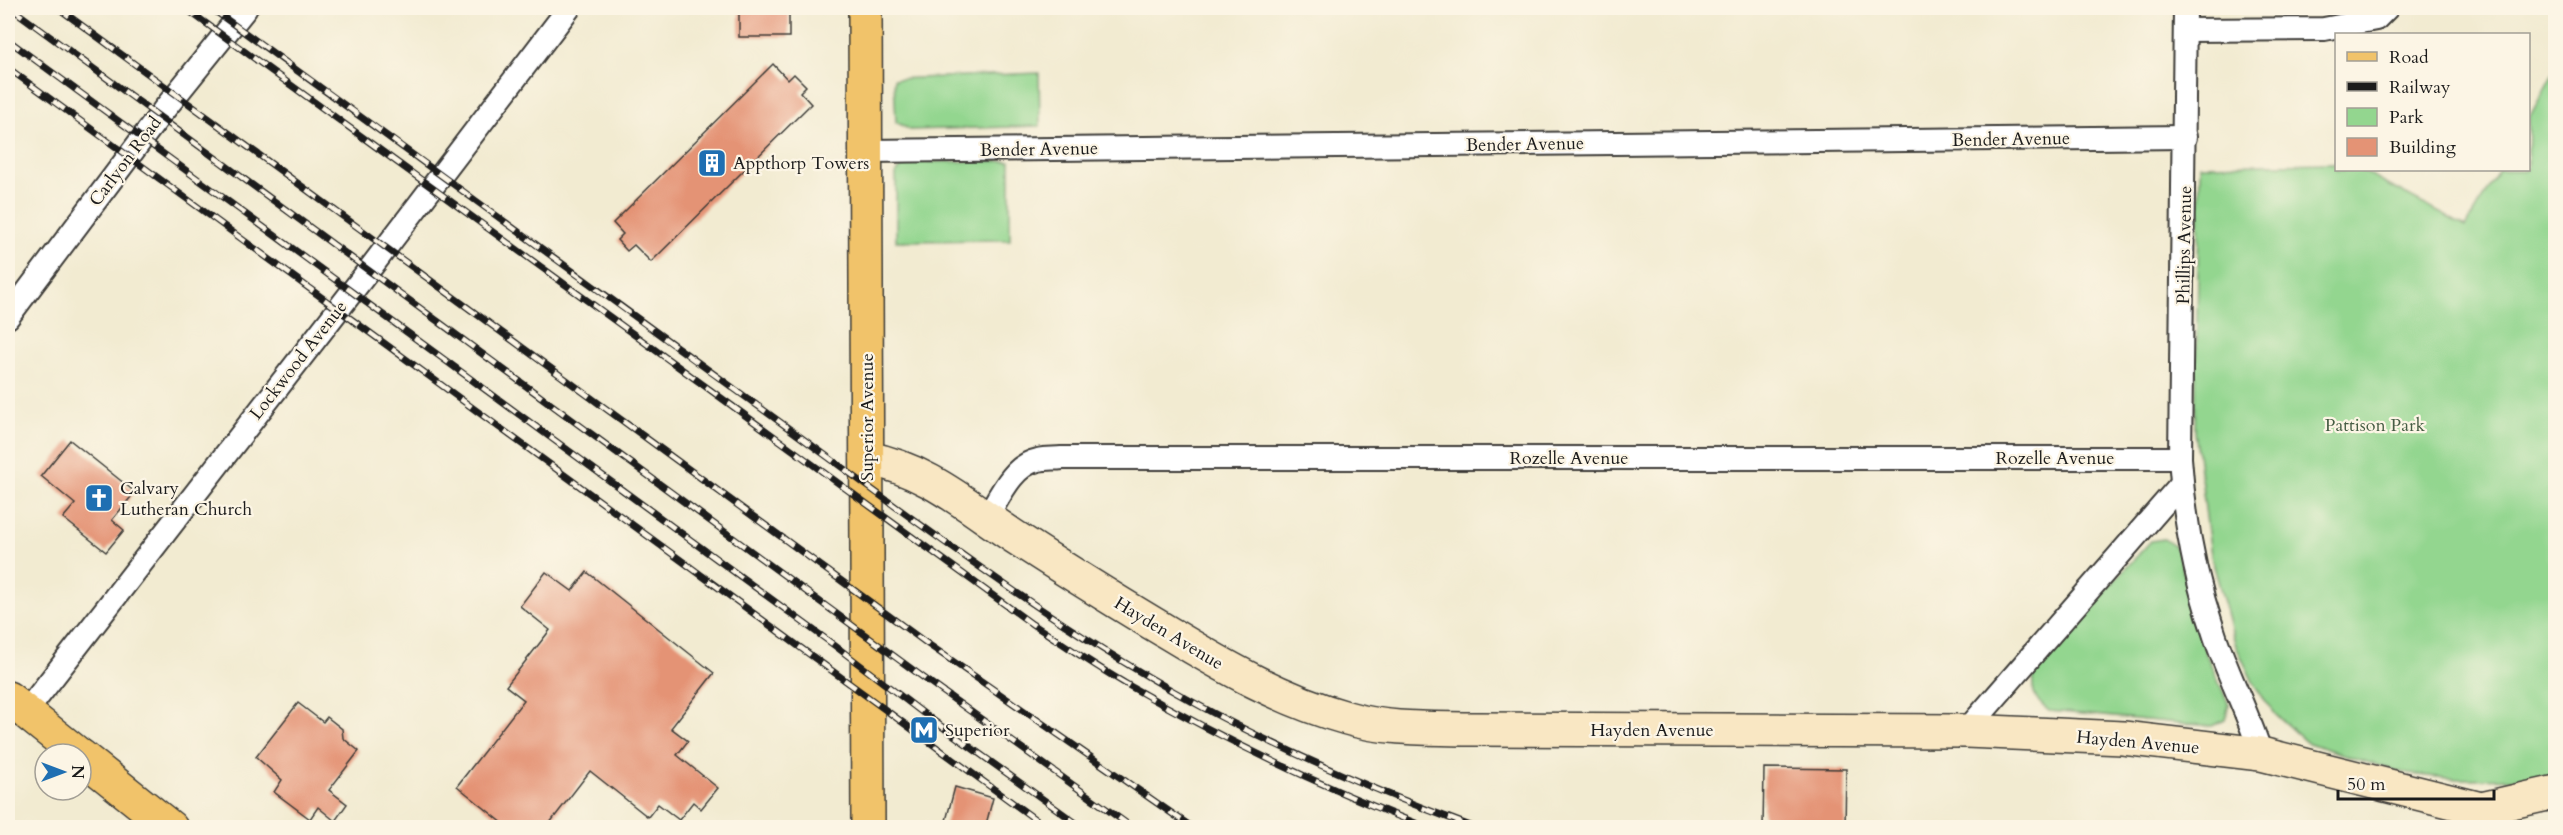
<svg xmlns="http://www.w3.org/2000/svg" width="2563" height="835" viewBox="0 0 2563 835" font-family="Cardo,serif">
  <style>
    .green { fill: #93d68f; stroke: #587956; stroke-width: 1.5 }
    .building { fill: #e49375 }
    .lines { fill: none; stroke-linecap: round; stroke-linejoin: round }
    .street-casing { stroke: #3c3b37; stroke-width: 26 }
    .secondary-casing { stroke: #3c3b37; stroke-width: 36 }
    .primary-casing { stroke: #3c3b37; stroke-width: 36 }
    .street { stroke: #fff; stroke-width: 22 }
    .secondary { stroke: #f9e7c3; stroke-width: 33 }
    .primary { stroke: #f1c36a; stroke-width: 33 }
    .rail-casing { stroke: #1c1c1c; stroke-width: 7 }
    .rail { stroke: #fcf5e5; stroke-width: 4.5; stroke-dasharray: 14; stroke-linecap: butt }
    .labels { text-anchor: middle; stroke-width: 4.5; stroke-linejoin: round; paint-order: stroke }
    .street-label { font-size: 18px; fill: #1c1c1c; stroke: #fcf5e5 }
    .poi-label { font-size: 18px; fill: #1c1c1c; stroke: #fcf5e5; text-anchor: start }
    .park-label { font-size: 18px; fill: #465d44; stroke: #fcf5e5 }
  </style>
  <rect width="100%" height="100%" fill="#fcf5e5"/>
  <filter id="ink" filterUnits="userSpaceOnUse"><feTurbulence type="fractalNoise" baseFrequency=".0167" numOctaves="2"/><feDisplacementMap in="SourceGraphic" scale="12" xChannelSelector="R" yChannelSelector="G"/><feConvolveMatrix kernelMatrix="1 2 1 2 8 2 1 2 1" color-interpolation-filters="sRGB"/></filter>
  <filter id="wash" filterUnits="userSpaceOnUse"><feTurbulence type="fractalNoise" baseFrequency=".008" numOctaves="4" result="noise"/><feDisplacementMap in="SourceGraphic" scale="24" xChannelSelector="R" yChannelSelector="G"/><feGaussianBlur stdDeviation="1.35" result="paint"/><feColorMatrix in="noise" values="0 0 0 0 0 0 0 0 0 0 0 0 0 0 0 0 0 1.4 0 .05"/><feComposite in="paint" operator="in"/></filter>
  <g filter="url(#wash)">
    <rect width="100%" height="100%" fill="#f2ebd1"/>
    <g class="green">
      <polygon points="2555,70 2555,774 2537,778 2457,779 2408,774 2363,761 2306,742 2276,715 2256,688 2236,646 2211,555 2195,431 2200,165 2336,163 2336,170 2360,170 2466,227 2499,170 2528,170 2529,118"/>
      <polygon points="1039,73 1040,126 910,130 896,122 894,79"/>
      <polygon points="1010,161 1010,240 896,241 896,173 906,162"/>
      <path d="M 2164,539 L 2174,546 L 2178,553 L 2206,654 L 2229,705 L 2225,720 L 2212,726 L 2049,711 C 2032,699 2031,687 2034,668 L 2151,541 Z"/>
    </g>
    <g id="blocks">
      <g class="building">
        <rect x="739" y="8" width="50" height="29"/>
        <polygon points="773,64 788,80 794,74 806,86 800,92 811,104 651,262 634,245 627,251 617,240 623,234 613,223"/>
        <polygon points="70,440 135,492 112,520 124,530 106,552 63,518 75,504 41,476"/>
        <polygon points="546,572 572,591 587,572 714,673 671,728 688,741 677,755 718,788 701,809 693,802 679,820 658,804 648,817 590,771 546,828 509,828 457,786 524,700 506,686 550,630 520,606"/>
        <polygon points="298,703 323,722 327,717 342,729 343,738 359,751 329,790 347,804 335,821 318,807 310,819 274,792 282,780 256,757"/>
        <polygon points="1764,768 1846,769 1845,828 1763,827"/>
        <polygon points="955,787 993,798 985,828 944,828"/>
      </g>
    </g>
  </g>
  <g filter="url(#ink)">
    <use href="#blocks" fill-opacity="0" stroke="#3c3b37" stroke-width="1.5"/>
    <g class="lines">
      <g class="street-casing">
        <g id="street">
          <path d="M 2185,8 L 2180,458 C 2184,517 2194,574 2213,630 C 2226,672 2248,712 2261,754"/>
          <polyline points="2185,30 2324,29 2376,19 2387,8"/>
          <polyline points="866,151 2185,137"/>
          <polyline points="8,317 163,111 246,8"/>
          <path d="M 986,519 C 999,498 1012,465 1038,460 C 1046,458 1054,459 1062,458 L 2180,458"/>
          <polyline points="26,712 372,266 569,8"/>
          <polyline points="1966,731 2182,483"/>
        </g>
      </g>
      <g class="secondary-casing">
        <g id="secondary">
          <path d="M 867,458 C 929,470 969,508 1021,541 C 1069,572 1118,603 1167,632 C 1225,667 1282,700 1347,718 C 1387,730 1432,728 1473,729 L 1966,731 L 2123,738 L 2261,754 L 2481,809 L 2481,828"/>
          <polyline points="2481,809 2556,792"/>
        </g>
      </g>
      <g class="primary-casing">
        <g id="primary">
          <polyline points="865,8 868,828"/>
          <polyline points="8,698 78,754"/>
          <polyline points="81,756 171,828"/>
        </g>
      </g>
      <use href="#street" class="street"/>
      <use href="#secondary" class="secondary"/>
      <use href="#primary" class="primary"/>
      <g class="rail-casing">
        <g id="rail">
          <polyline points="11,8 924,678 1133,828"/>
          <polyline points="58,8 925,642 1193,828"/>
          <path d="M 185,8 L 1032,624 C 1064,644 1095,666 1128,685 C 1224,740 1324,788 1428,828"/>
          <path d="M 211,8 C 394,140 575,274 758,406 C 899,508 1038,617 1191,701 C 1282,751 1378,792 1476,828"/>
          <polyline points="8,40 834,645 923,713 1083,828"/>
          <polyline points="8,68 1047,828"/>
        </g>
      </g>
      <use href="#rail" class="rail"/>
    </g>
  </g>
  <defs>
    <g id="building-square" transform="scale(1.5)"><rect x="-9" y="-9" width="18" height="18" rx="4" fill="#1f6fb2" stroke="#fcf5e5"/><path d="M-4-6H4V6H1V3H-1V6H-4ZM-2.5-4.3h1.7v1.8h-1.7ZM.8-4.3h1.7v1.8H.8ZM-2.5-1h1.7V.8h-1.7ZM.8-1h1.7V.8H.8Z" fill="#fff"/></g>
    <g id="church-square" transform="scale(1.5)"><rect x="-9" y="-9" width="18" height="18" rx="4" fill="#1f6fb2" stroke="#fcf5e5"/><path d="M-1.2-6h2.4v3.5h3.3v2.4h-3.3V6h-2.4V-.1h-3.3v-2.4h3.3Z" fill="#fff"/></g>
    <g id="metro-square" transform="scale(1.5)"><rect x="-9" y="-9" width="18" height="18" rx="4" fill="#1f6fb2" stroke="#fcf5e5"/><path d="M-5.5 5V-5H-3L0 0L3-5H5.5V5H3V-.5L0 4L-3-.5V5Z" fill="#fff"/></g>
  </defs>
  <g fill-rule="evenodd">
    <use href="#building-square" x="712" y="163"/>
    <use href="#church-square" x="99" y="498"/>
    <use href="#metro-square" x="924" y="730"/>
  </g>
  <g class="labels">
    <g class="street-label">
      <text transform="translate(2011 139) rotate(-1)" y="6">Bender Avenue</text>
      <text transform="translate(1525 144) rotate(-1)" y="6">Bender Avenue</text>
      <text transform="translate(1039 149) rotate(-1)" y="6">Bender Avenue</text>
      <text transform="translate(125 161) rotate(-53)" y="6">Carlyon Road</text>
      <text transform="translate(2184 245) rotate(-89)" y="6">Phillips Avenue</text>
      <text transform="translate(298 360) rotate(-52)" y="6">Lockwood Avenue</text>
      <text transform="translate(867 417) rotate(-90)" y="6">Superior Avenue</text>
      <text x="1569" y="464">Rozelle Avenue</text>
      <text x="2055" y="464">Rozelle Avenue</text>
      <text transform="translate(1169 633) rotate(31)" y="6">Hayden Avenue</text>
      <text x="1652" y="736">Hayden Avenue</text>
      <text transform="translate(2138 742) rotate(5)" y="6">Hayden Avenue</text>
    </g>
    <g class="poi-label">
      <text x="733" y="169">Appthorp Towers</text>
      <text x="120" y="494">Calvary<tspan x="120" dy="21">Lutheran Church</tspan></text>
      <text x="945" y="736">Superior</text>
    </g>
    <g class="park-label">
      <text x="2375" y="431">Pattison Park</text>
    </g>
  </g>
  <rect width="2563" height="835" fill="none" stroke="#fcf5e5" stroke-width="30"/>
  <rect x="2335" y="33" width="195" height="138" fill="#fcf5e5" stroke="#a29e95" stroke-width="1.5"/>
  <rect x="2347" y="52" width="30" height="9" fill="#f1c36a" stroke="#a29e95" stroke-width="1.5"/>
  <text x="2389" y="63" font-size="18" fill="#1c1c1c">Road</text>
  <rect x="2347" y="82" width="30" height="9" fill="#1c1c1c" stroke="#a29e95" stroke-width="1.5"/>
  <text x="2389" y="93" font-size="18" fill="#1c1c1c">Railway</text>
  <rect x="2347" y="108" width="30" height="18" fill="#93d68f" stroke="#a29e95" stroke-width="1.5"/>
  <text x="2389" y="123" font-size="18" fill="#1c1c1c">Park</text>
  <rect x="2347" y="138" width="30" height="18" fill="#e49375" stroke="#a29e95" stroke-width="1.5"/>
  <text x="2389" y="153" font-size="18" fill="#1c1c1c">Building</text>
  <g transform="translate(63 772) rotate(90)"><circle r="28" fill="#fcf5e5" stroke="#a29e95" stroke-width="1.5"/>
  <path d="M0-4.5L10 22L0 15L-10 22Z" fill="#1f6fb2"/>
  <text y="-9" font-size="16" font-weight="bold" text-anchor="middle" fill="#1c1c1c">N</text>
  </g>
  <path d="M2338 790v9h156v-9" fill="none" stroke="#1c1c1c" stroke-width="3"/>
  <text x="2347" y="790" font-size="18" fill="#1c1c1c" stroke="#fcf5e5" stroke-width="4.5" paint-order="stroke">50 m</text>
</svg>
